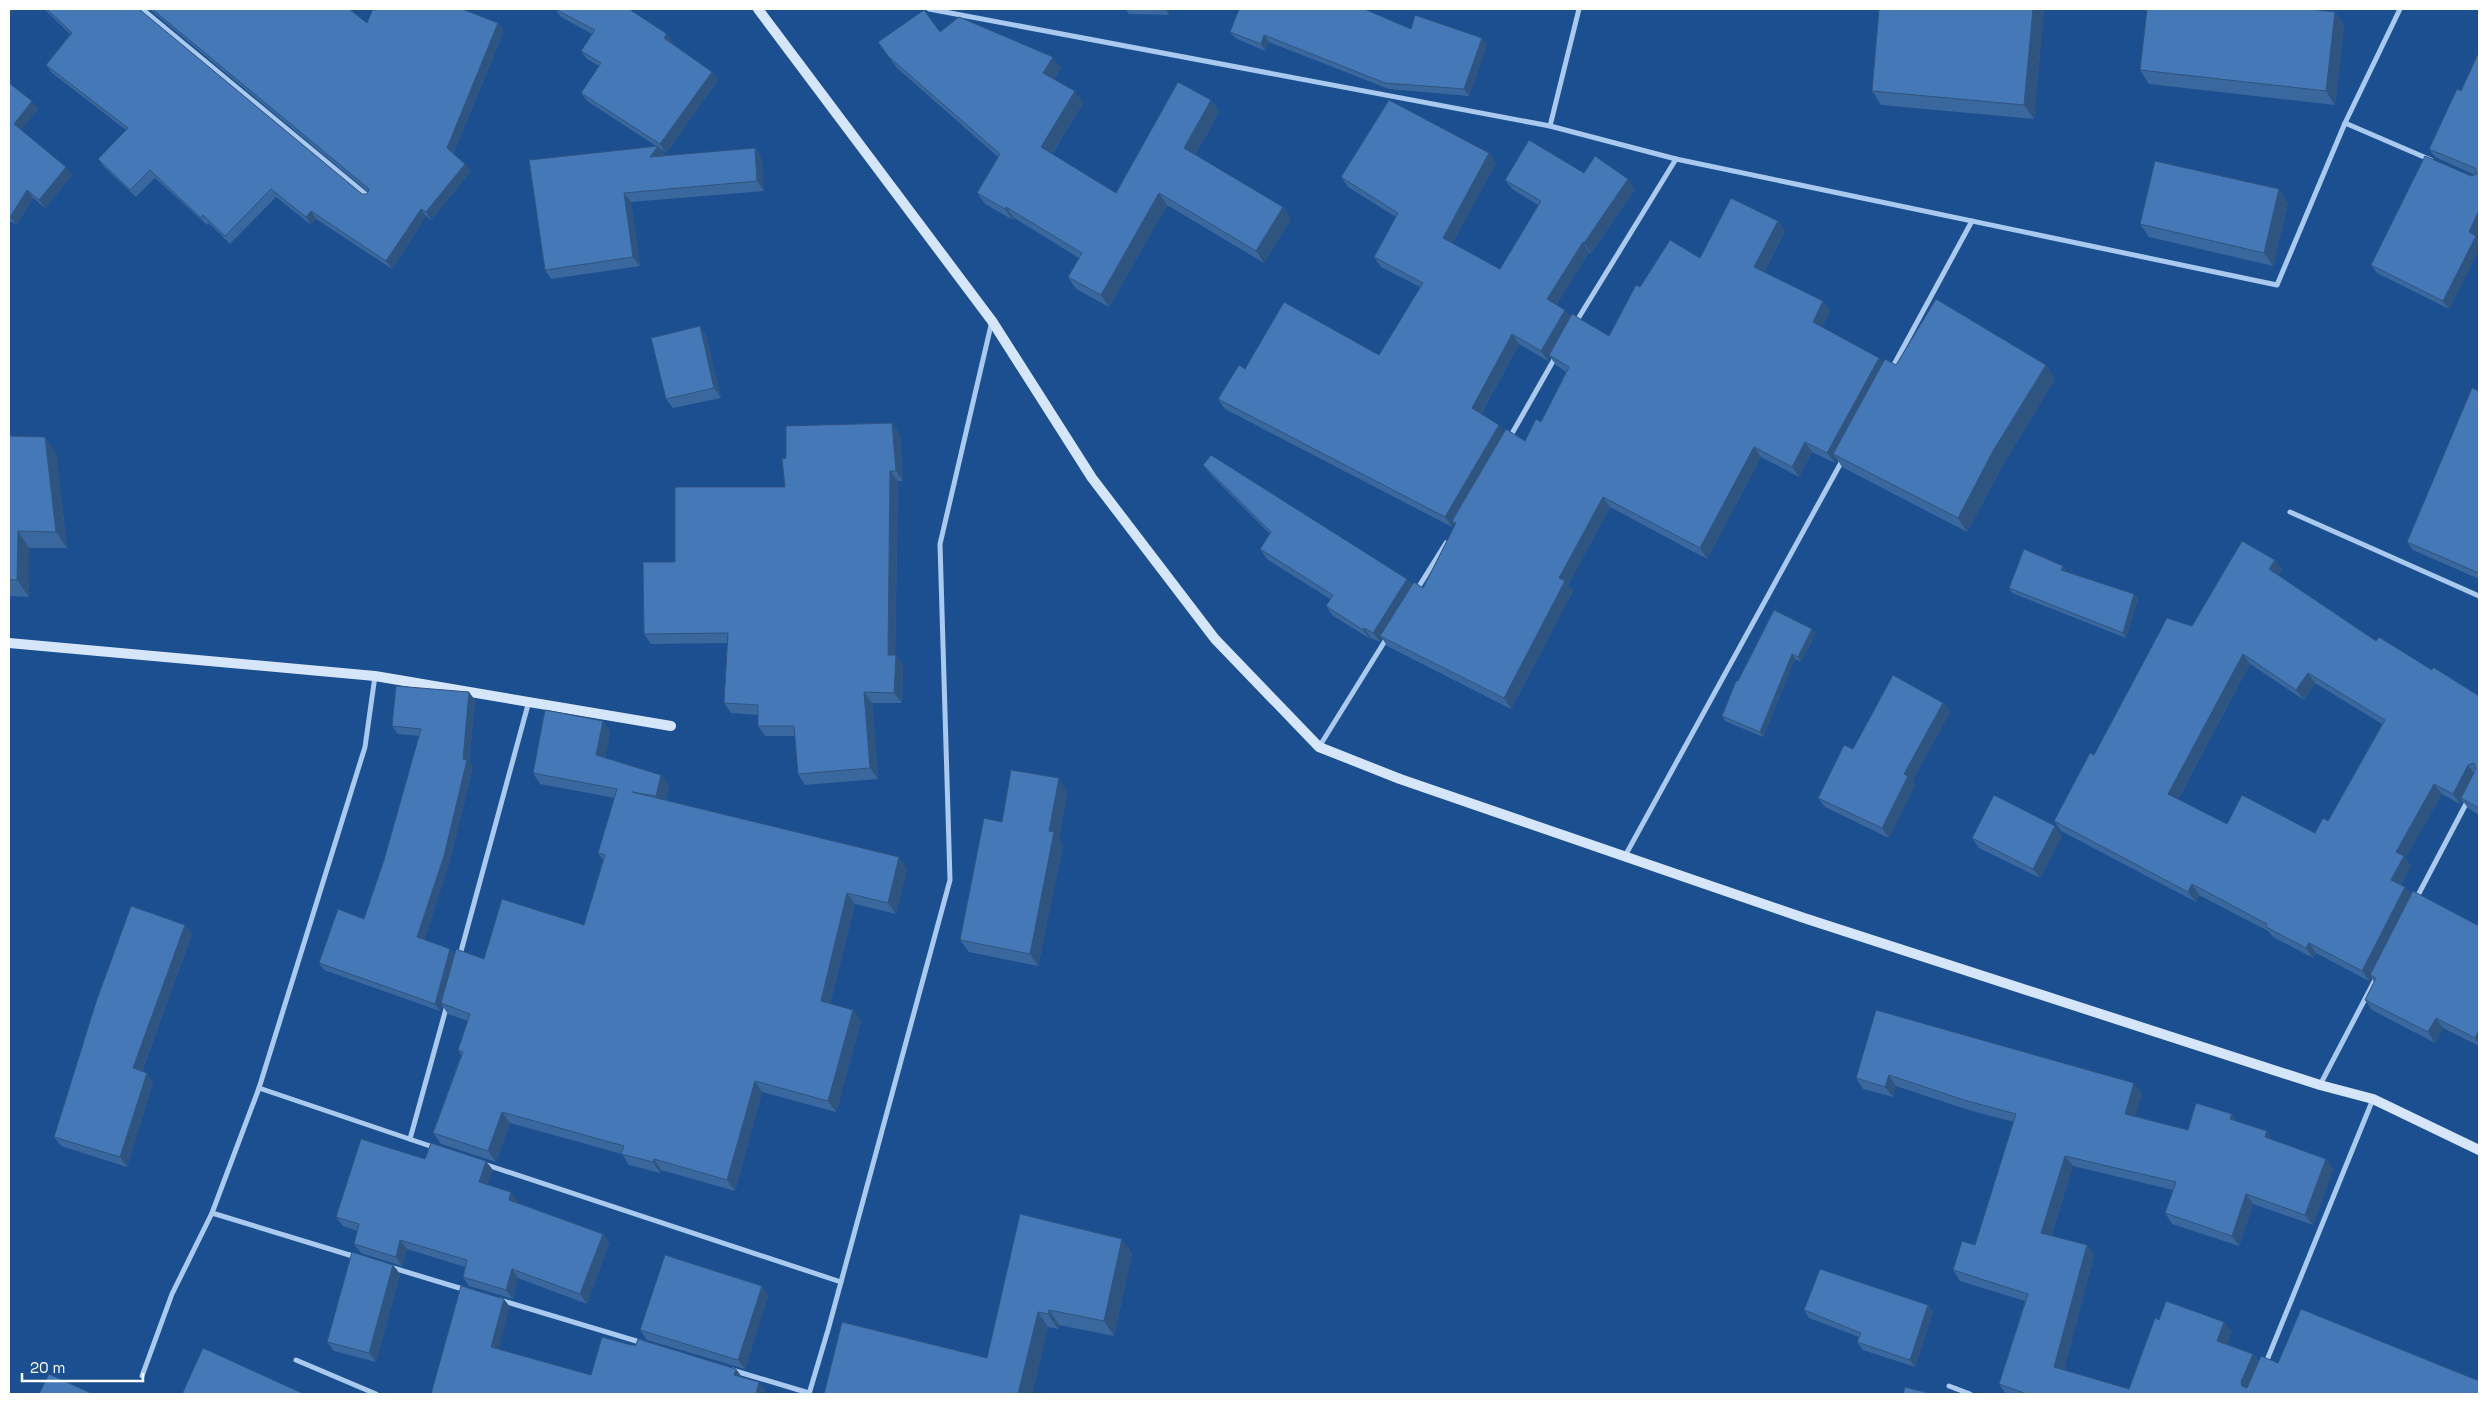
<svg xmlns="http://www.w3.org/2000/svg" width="2488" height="1403" viewBox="0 0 2488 1403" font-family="'Space Grotesk',sans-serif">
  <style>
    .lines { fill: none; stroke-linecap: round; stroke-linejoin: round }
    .street { stroke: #a9c9ee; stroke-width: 5 }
    .secondary { stroke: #d6e6fa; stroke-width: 10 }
    .wall { fill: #3a679d; fill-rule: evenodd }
    .shaded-wall { fill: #305480 }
    .building { fill: #4478b7; stroke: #305480; fill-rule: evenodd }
  </style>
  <rect width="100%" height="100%" fill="#1b4f8f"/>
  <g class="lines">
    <g class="street">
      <polyline points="142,9 370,198"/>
      <polyline points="929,9 1550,126 1676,159 2277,285 2345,123 2431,160"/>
      <polyline points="2345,123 2400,9"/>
      <polyline points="1550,126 1579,9"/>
      <polyline points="1576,322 1676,159"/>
      <polyline points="1891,370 1972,221"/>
      <polyline points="1510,437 1556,356"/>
      <polyline points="2290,512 2479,596"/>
      <polyline points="1416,591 1446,543"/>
      <polyline points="1319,747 1388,636"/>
      <polyline points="1625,856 1843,459"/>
      <polyline points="2416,899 2468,800"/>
      <polyline points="460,955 529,701"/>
      <polyline points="2320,1085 2377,976"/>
      <polyline points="259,1088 436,1148"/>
      <polyline points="410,1139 447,1005"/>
      <polyline points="484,1164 841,1282"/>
      <polyline points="212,1213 356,1257"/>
      <polyline points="390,1267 466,1290"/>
      <polyline points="500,1300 643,1343"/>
      <polyline points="296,1360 376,1394"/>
      <polyline points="2265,1365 2373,1099"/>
      <polyline points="732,1370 809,1393"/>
      <polyline points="142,1376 172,1294 212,1213 259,1088 365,747 375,676"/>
      <polyline points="1949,1386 1970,1394"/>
      <polyline points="809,1394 828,1330 950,880 940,544 992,321"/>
    </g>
    <g class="secondary">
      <polyline points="758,9 992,321 1092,478 1215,639 1319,747 1400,779 1804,918 2320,1085 2373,1099 2479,1150"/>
      <polyline points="9,643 375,676 671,726"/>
    </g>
  </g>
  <g class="wall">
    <polygon points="44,9 139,9 362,194 367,194 368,192 149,9 349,9 367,23 498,23 504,31 453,154 465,164 471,171 431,220 426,216 392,269 316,219 311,225 276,197 230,244 209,223 207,225 155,178 136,197 104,167 98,159 126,130 52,73 46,65 70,34"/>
    <polygon points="555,9 673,42 672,43 712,72 718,80 666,153 660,148 664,155 664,156 755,148 761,157 764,191 631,202 640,266 551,279 545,270 656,146 587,101 581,93 599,66 587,59 581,51 592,34 561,17"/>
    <polygon points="1125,9 1169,9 1169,15 1129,14"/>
    <polygon points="1879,9 2044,9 2034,119 1881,105 1872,91"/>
    <polygon points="2335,12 2344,25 2335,105 2149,84 2140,70"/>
    <polygon points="1411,29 1487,45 1469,96 1389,89 1269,42 1265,51 1235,38 1230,32"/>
    <polygon points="940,32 1061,68 1054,79 1083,103 1052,154 1116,193 1211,100 1219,112 1195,155 1283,207 1291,219 1264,263 1167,205 1109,307 1076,289 1068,277 1079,258 1014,218 1013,220 985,204 977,193 998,157 897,68 878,42"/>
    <polygon points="2479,52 2477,237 2479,241 2479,249 2449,309 2377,273 2371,265 2475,175 2435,157 2429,149 2461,91"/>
    <polygon points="9,83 38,109 21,130 72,175 45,208 33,198 16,225 9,220"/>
    <path d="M 1489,153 L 1496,163 L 1452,243 L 1500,269 L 1538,205 L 1512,189 L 1505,180 L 1584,173 L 1635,189 L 1591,253 L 1589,252 L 1556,305 L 1565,310 L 1570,317 L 1609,336 L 1640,287 L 1778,221 L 1785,231 L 1764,272 L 1823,301 L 1830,311 L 1822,327 L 1879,358 L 1883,363 L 1896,365 L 2046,365 L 2055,379 L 2003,465 L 1967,532 L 1842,467 L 1837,459 L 1835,463 L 1812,452 L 1799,477 L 1761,457 L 1707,559 L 1610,507 L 1568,585 L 1573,591 L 1511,709 L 1387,646 L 1382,638 L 1380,642 L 1371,638 L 1370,639 L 1332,615 L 1326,606 L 1330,599 L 1267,559 L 1260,549 L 1270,534 L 1210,474 L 1203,465 L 1407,579 L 1412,585 L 1423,588 L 1455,525 L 1454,523 L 1452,527 L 1225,409 L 1218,399 L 1245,369 L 1379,355 L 1420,287 L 1381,267 L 1374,257 L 1396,217 L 1348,187 L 1341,177 ZM 1519,344 L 1548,361 L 1550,357 L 1556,365 L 1566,372 L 1541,422 L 1525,441 L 1504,433 L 1481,414 Z"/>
    <polygon points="2288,203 2273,266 2149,237 2140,224"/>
    <polygon points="700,326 706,336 721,398 673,408 666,399"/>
    <polygon points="2479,391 2479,579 2413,550 2407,542"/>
    <polygon points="900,434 903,481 898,481 895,655 903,665 902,703 872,703 878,779 805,785 798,774 795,736 765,736 758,726 758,715 731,713 724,703 727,643 651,644 644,634 675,562 785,487 786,458"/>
    <polygon points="9,436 56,453 67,548 29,548 29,597 9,596"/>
    <path d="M 2275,560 L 2282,570 L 2278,575 L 2376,641 L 2479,696 L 2479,815 L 2468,808 L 2462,800 L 2460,804 L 2442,794 L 2405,858 L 2411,866 L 2401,885 L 2405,887 L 2411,895 L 2479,926 L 2479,1046 L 2443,1028 L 2435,1043 L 2372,1010 L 2365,1000 L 2374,982 L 2371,977 L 2369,981 L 2316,953 L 2313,958 L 2273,937 L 2268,931 L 2199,895 L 2196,902 L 2061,831 L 2054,821 L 2192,626 ZM 2250,664 L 2304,700 L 2315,683 L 2382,724 L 2328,821 L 2315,833 L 2227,824 L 2178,799 Z"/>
    <polygon points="2063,566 2066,571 2066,572 2134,594 2138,599 2126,638 2012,593 2009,588"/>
    <polygon points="1816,633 1801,662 1795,659 1763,737 1725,721 1722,716 1738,681"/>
    <polygon points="475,700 469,762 473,767 449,864 424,940 450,949 454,955 484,959 584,925 603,860 598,853 615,798 540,784 533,773 603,721 610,732 605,758 661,775 669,786 665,800 907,868 896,914 855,904 830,1004 853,1010 861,1021 836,1112 762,1092 735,1191 661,1170 660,1173 629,1165 622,1154 510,1123 496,1162 441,1144 433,1133 461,1055 458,1050 468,1021 448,1014 442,1005 440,1011 324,970 319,963 364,919 384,860 419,736 398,734 392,726"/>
    <polygon points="1943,703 1950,712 1912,781 1915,785 1889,838 1825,807 1818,798 1853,749"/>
    <polygon points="1067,791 1059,839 1063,845 1038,966 969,952 960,940 1002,822"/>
    <polygon points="2062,836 2040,878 1979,848 1972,838"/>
    <polygon points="185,925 192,934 142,1071 153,1082 127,1167 61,1146 54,1137"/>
    <polygon points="1876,1010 2142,1093 2135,1116 2188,1130 2232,1114 2237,1122 2272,1140 2326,1159 2333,1169 2313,1225 2253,1204 2239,1246 2172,1224 2165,1213 2173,1190 2073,1166 2051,1236 2087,1245 2094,1255 2064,1370 2129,1389 2159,1320 2224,1322 2232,1332 2227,1344 2253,1354 2259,1362 2278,1363 2479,1394 2006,1394 1999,1384 2025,1301 1960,1281 1953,1270 1975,1245 2014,1122 1972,1111 1896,1086 1893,1097 1863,1089 1856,1078"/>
    <polygon points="425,1159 493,1170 487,1185 518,1201 517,1203 603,1234 609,1243 587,1304 518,1278 513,1299 469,1286 463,1277 465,1267 407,1249 402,1266 361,1253 354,1244 358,1231 343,1226 336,1217"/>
    <polygon points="1020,1214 1132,1253 1114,1336 1059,1325 1058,1329 1048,1327 1032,1394 824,1394 987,1358"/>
    <polygon points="393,1265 400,1274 376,1362 334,1351 327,1342"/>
    <polygon points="768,1296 745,1369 647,1340 640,1330"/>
    <polygon points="1928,1305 1933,1312 1915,1367 1863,1350 1857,1342 1859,1337 1809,1318 1804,1310"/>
  </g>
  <g class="shaded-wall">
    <polygon points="9,9 15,9 9,18"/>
    <polygon points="1165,9 1169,9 1169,15"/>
    <polygon points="2033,9 2044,9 2034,119 2024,105"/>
    <polygon points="2335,12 2344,25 2335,105 2326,91"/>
    <polygon points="498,23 504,31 452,156 447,148"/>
    <polygon points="667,34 673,42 670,46 664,38"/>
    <polygon points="1264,35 1269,42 1265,51 1261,44"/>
    <polygon points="1482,38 1487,45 1469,96 1464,89"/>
    <polygon points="1053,57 1061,68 1051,84 1043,73"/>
    <polygon points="712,72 718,80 666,153 660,144"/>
    <polygon points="1075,91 1083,103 1049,158 1041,147"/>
    <polygon points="1211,100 1219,112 1192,160 1184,148"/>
    <polygon points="32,101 38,109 20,132 14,124"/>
    <polygon points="658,146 664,155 656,166 650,157"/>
    <polygon points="755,148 761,157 764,191 757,181"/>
    <polygon points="1489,153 1496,163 1450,248 1443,238"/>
    <polygon points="465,164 471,171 431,220 426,212"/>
    <polygon points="66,167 72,175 45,208 39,200"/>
    <polygon points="1628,179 1635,189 1591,253 1584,243"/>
    <polygon points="2279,189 2288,203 2273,266 2264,253"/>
    <polygon points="27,190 33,198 16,225 10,217"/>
    <polygon points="624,193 631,202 640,266 633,257"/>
    <polygon points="1159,193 1167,205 1109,307 1101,295"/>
    <polygon points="1006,207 1014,218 1013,220 1005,209"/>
    <polygon points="1283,207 1291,219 1264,263 1256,251"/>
    <polygon points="421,209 426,216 392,269 386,261"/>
    <polygon points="2479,210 2479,231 2477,237 2479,241 2479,249 2449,309 2443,301 2469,232"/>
    <polygon points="311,211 316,219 311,225 306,217"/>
    <polygon points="1778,221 1785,231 1761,277 1754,267"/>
    <polygon points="1583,242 1589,252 1554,309 1547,299"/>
    <polygon points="1823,301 1830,311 1820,332 1813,322"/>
    <polygon points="1565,310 1572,320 1549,355 1550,357 1548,361 1541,351"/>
    <polygon points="700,326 706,336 721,398 714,388"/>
    <polygon points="1512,334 1519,344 1478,418 1472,408"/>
    <polygon points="1879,358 1886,368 1833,454 1837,459 1835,463 1827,453"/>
    <polygon points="2046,365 2055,379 2003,465 1967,532 1958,518 1993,451"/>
    <polygon points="892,423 900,434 903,481 896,471"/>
    <polygon points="1499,425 1506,435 1452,521 1454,523 1452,527 1445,517"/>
    <polygon points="45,437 56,453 67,548 56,532"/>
    <polygon points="1805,442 1812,452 1799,477 1792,467"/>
    <polygon points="1754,447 1761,457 1707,559 1700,548"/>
    <polygon points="890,471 898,481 895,665 888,655"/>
    <polygon points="1603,497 1610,507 1568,585 1573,591 1511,709 1504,698 1559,578"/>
    <polygon points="18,531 29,548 29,597 17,580"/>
    <polygon points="2275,560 2282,570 2276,579 2269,569"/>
    <polygon points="2063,566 2066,571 2064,575 2061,570"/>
    <polygon points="1407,579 1414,588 1380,636 1382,638 1380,642 1373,633"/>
    <polygon points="2134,594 2138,599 2126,638 2123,633"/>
    <polygon points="1364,628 1371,638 1370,639 1363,630"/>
    <polygon points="1812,629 1816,633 1801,662 1798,657"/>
    <polygon points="1792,654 1795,659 1763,737 1760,732"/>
    <polygon points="2243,654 2250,664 2175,804 2168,794"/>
    <polygon points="896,655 903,665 902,703 894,693"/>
    <polygon points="2308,673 2315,683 2304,700 2296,690"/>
    <polygon points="469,692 475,700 469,762 473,767 449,864 423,945 417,937 463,759"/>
    <polygon points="864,692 872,703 878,779 870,768"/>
    <polygon points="1943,703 1950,712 1912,781 1915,785 1889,838 1882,828 1904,774"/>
    <polygon points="603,721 610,732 604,766 596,755"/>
    <polygon points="2468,765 2475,775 2461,798 2462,800 2460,804 2453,794"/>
    <polygon points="661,775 669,786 664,807 656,796"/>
    <polygon points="1059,778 1067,791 1059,839 1063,845 1038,966 1030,954 1049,831"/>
    <polygon points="2434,784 2442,794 2405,858 2411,866 2398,890 2391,880 2396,852"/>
    <polygon points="2055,826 2062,836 2040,878 2033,869"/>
    <polygon points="899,857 907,868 896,914 888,903"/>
    <polygon points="2192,884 2199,895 2196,902 2188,892"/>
    <polygon points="2405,887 2412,897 2370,975 2371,977 2369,981 2362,971"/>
    <polygon points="847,893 855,904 828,1012 821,1001"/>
    <polygon points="185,925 192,934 139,1078 133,1068"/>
    <polygon points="2309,943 2316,953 2313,958 2306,948"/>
    <polygon points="450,949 455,957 441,1003 442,1005 440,1011 435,1004"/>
    <polygon points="853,1010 861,1021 836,1112 828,1101"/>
    <polygon points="2436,1018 2443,1028 2435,1043 2428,1032"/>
    <polygon points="2479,1030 2479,1044 2475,1038"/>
    <polygon points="147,1073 153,1082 127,1167 120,1157"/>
    <polygon points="1889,1075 1896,1086 1893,1097 1885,1087"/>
    <polygon points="755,1081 762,1092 735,1191 727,1180"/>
    <polygon points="2134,1083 2142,1093 2133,1124 2125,1114"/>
    <polygon points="502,1112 510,1123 496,1162 488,1151"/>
    <polygon points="2232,1114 2239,1125 2230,1119"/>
    <polygon points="2267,1131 2274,1142 2265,1137"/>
    <polygon points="2065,1156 2073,1166 2048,1244 2041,1233"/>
    <polygon points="654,1159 661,1170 660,1173 653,1162"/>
    <polygon points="2326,1159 2333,1169 2313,1225 2305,1215"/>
    <polygon points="486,1161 493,1170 485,1191 479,1182"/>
    <polygon points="511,1192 518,1201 515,1209 509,1200"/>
    <polygon points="2246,1194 2253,1204 2239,1246 2232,1236"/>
    <polygon points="603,1234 609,1243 587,1304 580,1294"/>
    <polygon points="1122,1239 1132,1253 1114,1336 1104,1321"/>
    <polygon points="400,1240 407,1249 402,1266 396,1257"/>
    <polygon points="2087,1245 2094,1255 2062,1378 2054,1367"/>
    <polygon points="393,1265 400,1274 376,1362 369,1353"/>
    <polygon points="512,1269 518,1278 513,1299 506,1290"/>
    <polygon points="762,1286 768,1296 745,1369 738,1360"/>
    <polygon points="504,1299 510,1307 497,1356 491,1347"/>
    <polygon points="1928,1305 1933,1312 1915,1367 1910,1360"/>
    <polygon points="1049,1310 1059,1325 1058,1329 1048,1314"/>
    <polygon points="1038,1312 1048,1327 1032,1394 1018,1394"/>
    <polygon points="2224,1322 2232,1332 2225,1351 2217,1341"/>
    <polygon points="2253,1354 2260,1364 2249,1393 2242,1386 2241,1382"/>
    <polygon points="736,1369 742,1377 734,1375"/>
    <polygon points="759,1382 765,1390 764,1394 756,1394"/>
  </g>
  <g class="building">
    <polygon points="47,9 139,9 362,194 367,194 369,189 152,9 349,9 367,23 373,9 462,9 498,23 447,148 465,164 426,212 421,209 386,261 311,211 306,217 271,189 225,236 203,215 201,218 150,170 130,190 98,159 128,128 46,65 72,33"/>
    <polygon points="555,9 629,9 667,34 664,38 712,72 660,144 581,93 601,63 581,51 595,30"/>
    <polygon points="1239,9 1364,9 1411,29 1415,15 1482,38 1464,89 1385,83 1264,35 1261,44 1230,32"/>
    <polygon points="1879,9 2033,9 2024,105 1872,91"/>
    <polygon points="2147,9 2309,9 2335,12 2326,91 2140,70"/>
    <polygon points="924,10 940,32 959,17 1053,57 1043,73 1075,91 1041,147 1116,193 1178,82 1211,100 1184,148 1283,207 1256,251 1159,193 1101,295 1068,277 1082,253 1006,207 1005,209 977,193 1000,154 889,57 878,42"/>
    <polygon points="2479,52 2479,210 2469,232 2476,236 2443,301 2371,265 2425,156 2471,176 2477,174 2475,168 2429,149 2457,89 2461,91"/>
    <polygon points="9,83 32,101 14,124 66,167 39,200 27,190 10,217 9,216"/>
    <polygon points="1389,100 1489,153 1443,238 1500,269 1541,201 1505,180 1529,140 1584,173 1595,156 1628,179 1584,243 1583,242 1547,299 1565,310 1541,351 1512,334 1472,408 1499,425 1445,517 1218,399 1239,365 1245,369 1284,302 1379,355 1423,283 1374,257 1398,213 1341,177"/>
    <polygon points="658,146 650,157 755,148 757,181 624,193 633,257 545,270 529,160"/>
    <polygon points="2155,161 2279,189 2264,253 2140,224"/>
    <polygon points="1731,198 1778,221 1754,267 1823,301 1813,322 1879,358 1827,453 1805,442 1792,467 1754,447 1700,548 1603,497 1559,578 1565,581 1504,698 1380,636 1414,582 1423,588 1456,523 1452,521 1506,429 1525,441 1536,419 1541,422 1569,367 1549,355 1572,314 1609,336 1636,285 1640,287 1670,240 1700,258"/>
    <polygon points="1936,299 2046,365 1993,451 1958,518 1833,454 1885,359 1896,365"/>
    <polygon points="700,326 714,388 666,399 651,338"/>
    <polygon points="2472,388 2479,391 2479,573 2407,542"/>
    <polygon points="892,423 896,471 890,471 888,655 896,655 894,693 864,692 870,768 798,774 794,726 758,726 758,705 724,703 728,633 644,634 643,562 675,562 675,487 785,487 782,459 786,458 786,426"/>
    <polygon points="9,436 45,437 56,532 18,531 17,580 9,580"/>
    <polygon points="1211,455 1407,579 1373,633 1364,628 1363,630 1326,606 1333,595 1260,549 1271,532 1203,465"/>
    <path d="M 2242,541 L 2275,560 L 2269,569 L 2376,641 L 2379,637 L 2432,670 L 2433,667 L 2479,696 L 2479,808 L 2461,798 L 2476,769 L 2474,763 L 2468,765 L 2453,794 L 2434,784 L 2396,852 L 2404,856 L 2391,880 L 2405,887 L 2362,971 L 2309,943 L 2306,948 L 2266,927 L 2267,924 L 2192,884 L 2188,892 L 2054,821 L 2090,753 L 2094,755 L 2167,618 L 2192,626 ZM 2243,654 L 2296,690 L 2308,673 L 2385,720 L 2328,821 L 2323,818 L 2315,833 L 2242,795 L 2227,824 L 2168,794 Z"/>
    <polygon points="2024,549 2063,566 2061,570 2134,594 2123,633 2009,588"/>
    <polygon points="1774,610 1812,629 1798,657 1792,654 1760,732 1722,716 1736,681 1738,681"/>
    <polygon points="1893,675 1943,703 1904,774 1908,776 1882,828 1818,798 1844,745 1853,749"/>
    <polygon points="396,686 469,692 463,759 467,760 444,856 417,937 450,949 435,1004 319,963 338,909 364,919 384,860 421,729 392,726"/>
    <polygon points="545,710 603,721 596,755 661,775 656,796 632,792 899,857 888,903 847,893 821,1001 853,1010 828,1101 755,1081 727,1180 654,1159 653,1162 621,1154 624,1146 502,1112 488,1151 433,1133 463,1052 458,1050 470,1014 441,1003 456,949 484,959 502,899 584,925 605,855 598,853 617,789 533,773"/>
    <polygon points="1011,770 1059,778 1049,831 1054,832 1030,954 960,940 984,818 1002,822"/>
    <polygon points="1994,795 2055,826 2033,869 1972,838"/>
    <polygon points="2413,891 2479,926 2479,1030 2475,1038 2436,1018 2428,1032 2365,1000 2376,978 2370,975"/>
    <polygon points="131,906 185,925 133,1068 147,1073 120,1157 54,1137 96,1002"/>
    <polygon points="1876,1010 2134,1083 2125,1114 2188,1130 2196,1103 2232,1114 2230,1119 2267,1131 2265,1137 2326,1159 2305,1215 2246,1194 2232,1236 2165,1213 2176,1182 2065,1156 2041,1233 2087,1245 2054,1367 2129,1389 2155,1318 2159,1320 2166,1301 2224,1322 2217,1341 2253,1354 2241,1382 2242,1386 2247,1388 2261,1356 2278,1363 2301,1309 2479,1381 2479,1394 2027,1394 1999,1384 2028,1294 1953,1270 1962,1241 1975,1245 2016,1114 1964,1100 1889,1075 1885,1087 1856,1078"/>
    <polygon points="361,1139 425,1159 431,1143 486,1161 479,1182 511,1192 509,1200 603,1234 580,1294 512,1269 506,1290 463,1277 467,1260 400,1240 396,1257 354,1244 359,1224 336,1217"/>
    <polygon points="1020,1214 1122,1239 1104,1321 1049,1310 1048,1314 1038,1312 1018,1394 824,1394 842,1322 987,1358"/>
    <polygon points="352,1252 393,1265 369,1353 327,1342"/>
    <polygon points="665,1255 762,1286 738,1360 640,1330"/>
    <polygon points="1820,1269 1928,1305 1910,1360 1857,1342 1861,1333 1804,1310"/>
    <polygon points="461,1286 504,1299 491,1347 591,1375 602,1337 631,1345 636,1345 638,1339 736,1369 734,1375 759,1382 756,1394 431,1394"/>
    <polygon points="203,1348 304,1394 182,1394"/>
    <polygon points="49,1374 93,1394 39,1394"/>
    <polygon points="1905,1387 1932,1394 1903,1394"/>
  </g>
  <rect width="2488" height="1403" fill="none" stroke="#ffffff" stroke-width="20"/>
  <path d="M22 1373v8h121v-8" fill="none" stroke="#ffffff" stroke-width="2.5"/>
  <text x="30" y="1373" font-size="15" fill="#ffffff" stroke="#1b4f8f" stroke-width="4" paint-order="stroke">20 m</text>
</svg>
